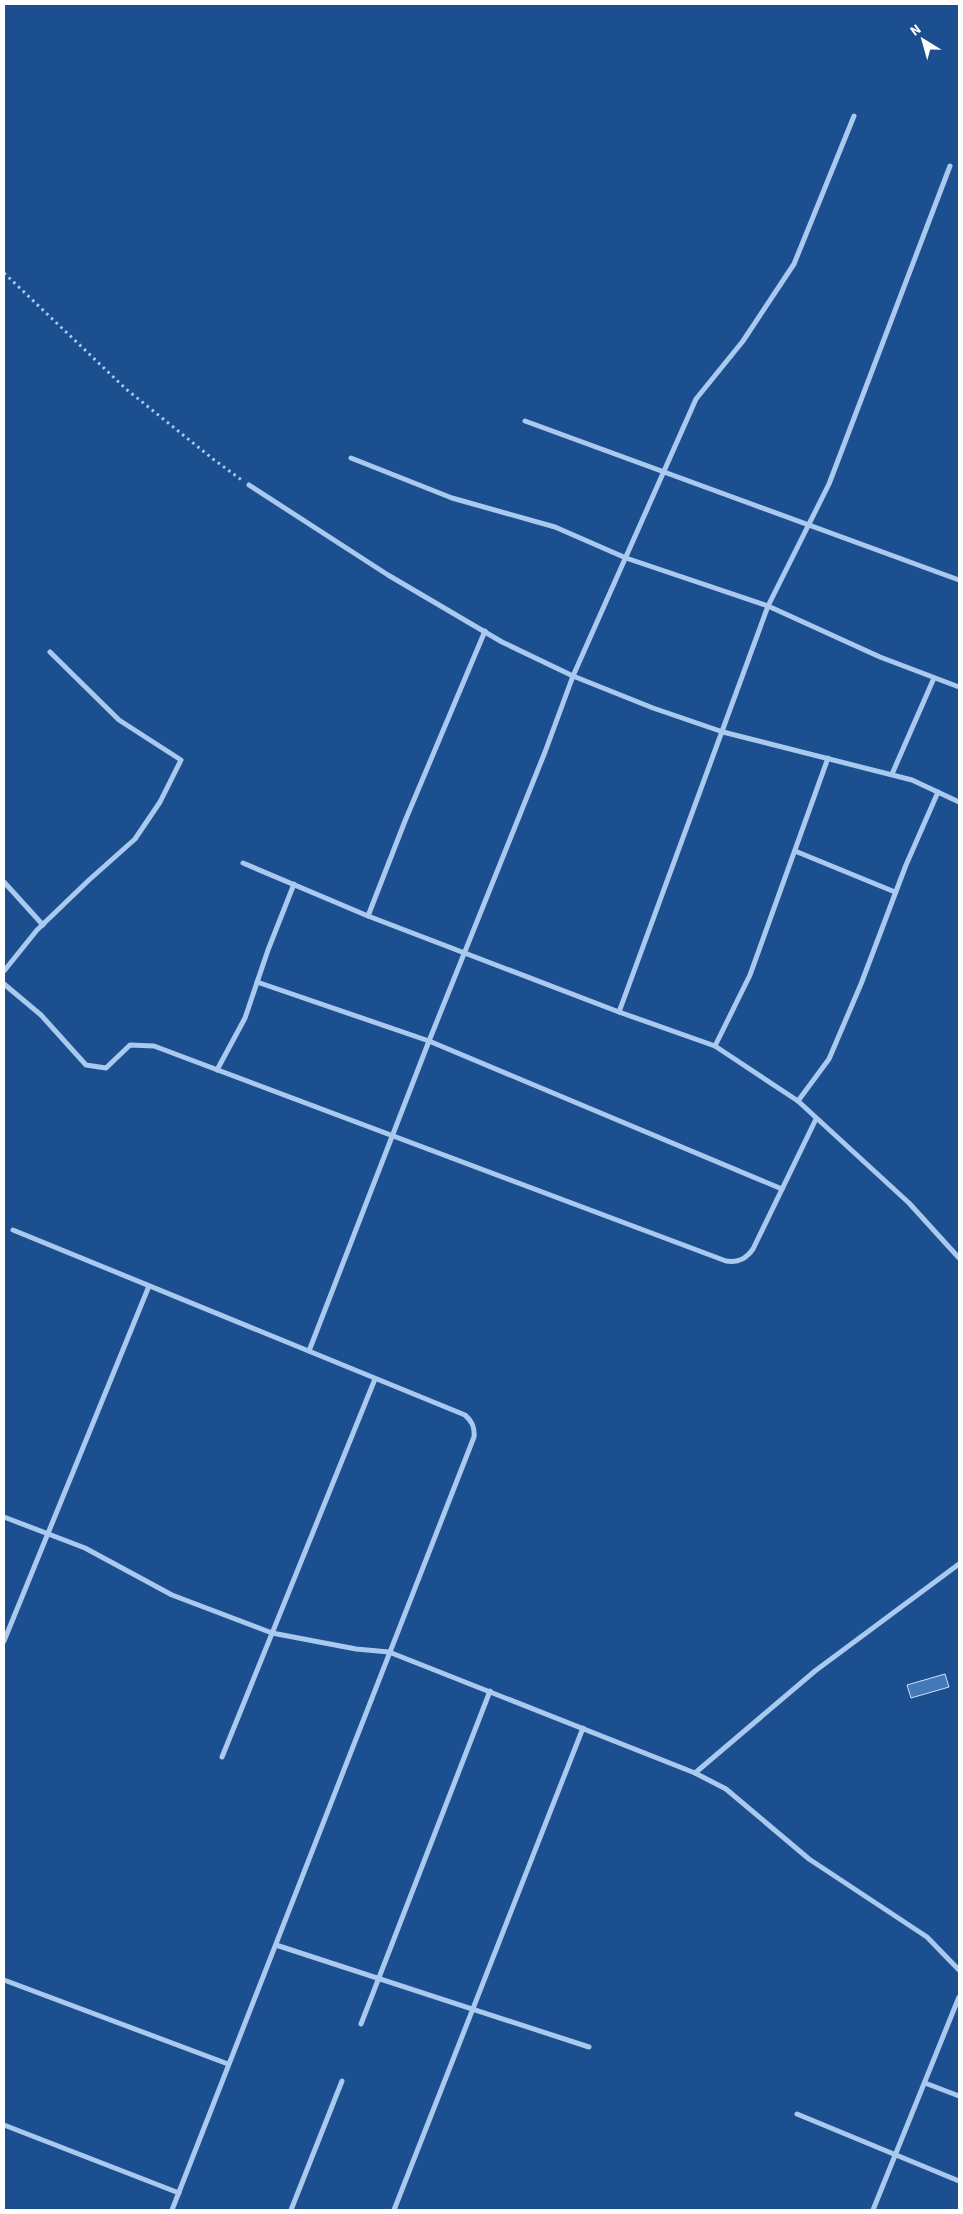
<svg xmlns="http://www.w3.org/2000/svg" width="963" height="2214" viewBox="0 0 963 2214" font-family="'Source Sans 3',sans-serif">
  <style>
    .building { fill: #4478b7; stroke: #cfe3fa }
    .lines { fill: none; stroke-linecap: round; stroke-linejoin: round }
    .path { stroke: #a9c9ee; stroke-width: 3; stroke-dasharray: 2.5 4; stroke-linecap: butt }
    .street { stroke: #a9c9ee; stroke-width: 5 }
  </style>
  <rect width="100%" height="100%" fill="#1b4f8f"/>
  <polygon class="building" points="945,1674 949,1687 911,1698 907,1685"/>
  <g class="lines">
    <polyline class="path" points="4,273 126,389 213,459 243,481"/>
    <g class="street">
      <polyline points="525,421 959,580"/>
      <polyline points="351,458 452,498 555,527 626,558 768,606 880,657 959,687"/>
      <polyline points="249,485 388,575 502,642 573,676 653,708 723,732 912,780 959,802"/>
      <polyline points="892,774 934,678"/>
      <polyline points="795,851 895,892"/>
      <polyline points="243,863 368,916 619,1012 715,1046 798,1101 909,1203 959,1258"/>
      <polyline points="4,882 43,925"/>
      <polyline points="368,916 405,821 485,631"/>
      <polyline points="4,971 37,930 89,880 135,839 160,802 181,760 119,720 50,652"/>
      <polyline points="257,982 429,1041 782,1189"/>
      <path d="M 4,984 L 41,1015 L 86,1065 L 106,1068 L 130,1045 L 154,1046 L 726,1261 C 738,1263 746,1259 753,1249 L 816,1119"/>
      <polyline points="619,1012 768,606 829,484 950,166"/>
      <polyline points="715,1046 750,975 828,758"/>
      <polyline points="217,1070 245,1018 268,950 294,884"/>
      <polyline points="798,1101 829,1059 861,984 906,865 938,792"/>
      <path d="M 13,1230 L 465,1415 C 472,1421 475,1427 474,1437 L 172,2210"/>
      <polyline points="309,1351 429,1041 545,752 573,676 696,399 743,341 794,264 854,116"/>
      <polyline points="4,1517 85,1548 172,1595 272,1633 356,1649 389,1652 695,1773 726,1789 809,1859 927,1937 959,1970"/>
      <polyline points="4,1641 149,1286"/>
      <polyline points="222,1757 375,1379"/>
      <polyline points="695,1773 815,1671 959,1564"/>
      <polyline points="276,1945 589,2047"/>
      <polyline points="4,1980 228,2064"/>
      <polyline points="361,2024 490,1691"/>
      <polyline points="925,2083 959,2096"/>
      <polyline points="797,2114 959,2181"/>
      <polyline points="4,2125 179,2193"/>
      <polyline points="291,2210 342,2081"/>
      <polyline points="394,2210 583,1728"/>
      <polyline points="873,2210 959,1997"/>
    </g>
  </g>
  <rect width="963" height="2214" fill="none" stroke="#ffffff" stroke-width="10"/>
  <g transform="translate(923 40) rotate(323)" stroke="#1b4f8f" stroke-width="4" paint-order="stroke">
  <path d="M0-4L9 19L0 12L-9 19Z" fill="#ffffff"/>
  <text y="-8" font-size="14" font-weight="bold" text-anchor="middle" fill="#ffffff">N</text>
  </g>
</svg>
